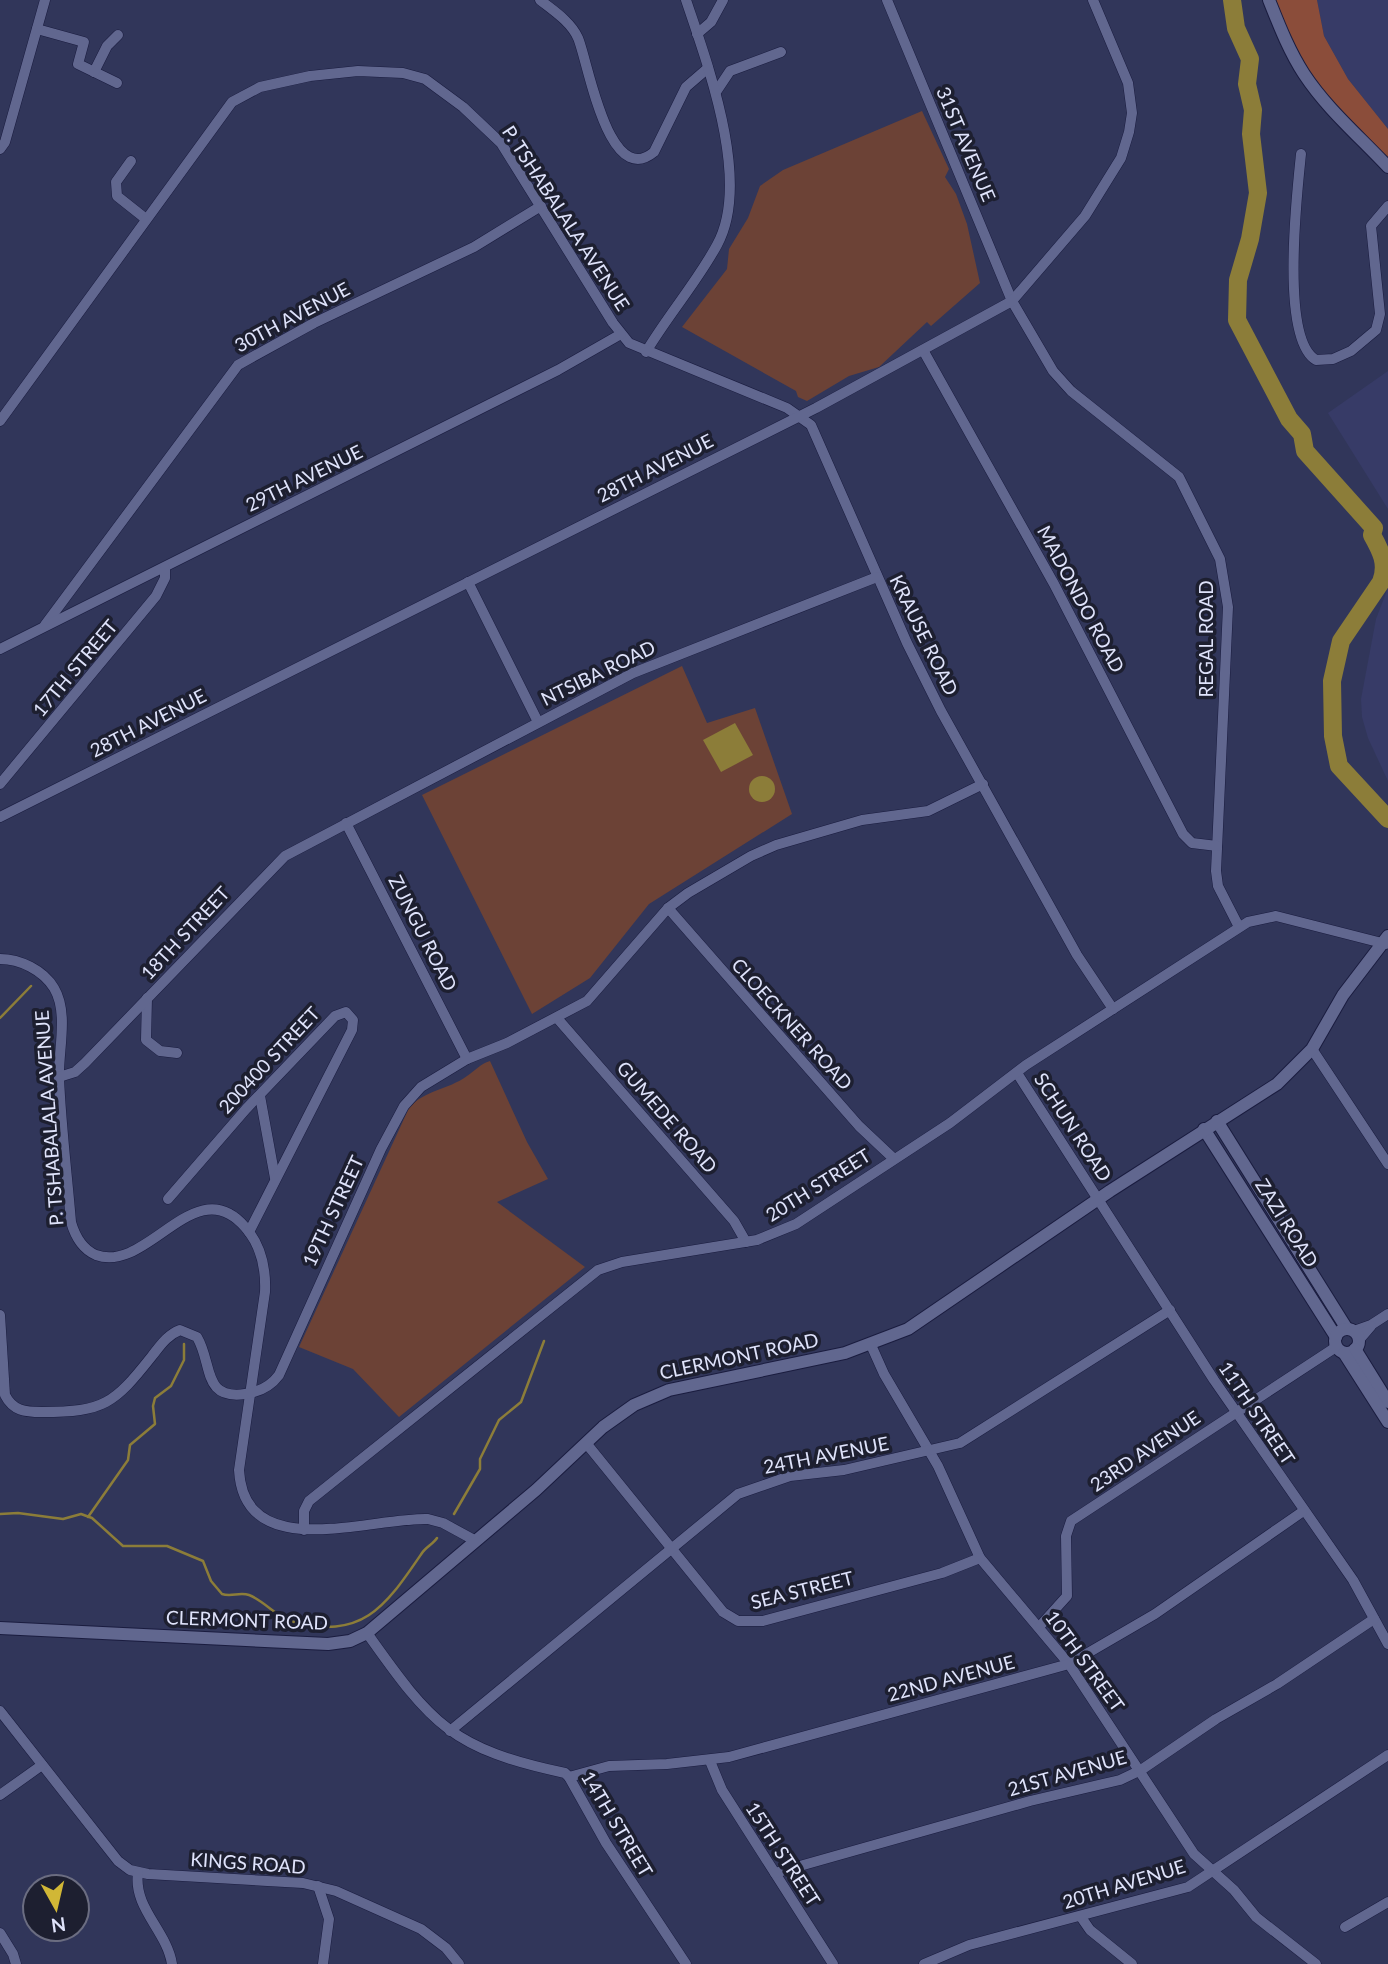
<svg xmlns="http://www.w3.org/2000/svg" width="1388" height="1964" viewBox="0 0 1388 1964" font-family="Lato,sans-serif">
  <style>
    .built { fill: #373b67 }
    .green { fill: #6c4236 }
    .forest { fill: #8b4d3a }
    .water { fill: #8c7d39 }
    .lines { fill: none; stroke-linecap: round; stroke-linejoin: round }
    .stream { stroke: #8c7d39; stroke-width: 2.5 }
    .river { stroke: #8c7d39; stroke-width: 18 }
    .minor-casing { stroke: #1a1c3f; stroke-width: 11 }
    .tertiary-casing { stroke: #1a1c3f; stroke-width: 14 }
    .minor { stroke: #61678f; stroke-width: 10 }
    .tertiary { stroke: #61678f; stroke-width: 12 }
    .labels { text-anchor: middle; stroke-width: 7; stroke-linejoin: round; paint-order: stroke }
    .street-label { font-size: 19px; fill: #dfe3fb; stroke: #1d1f30 }
  </style>
  <rect width="100%" height="100%" fill="#31365a"/>
  <g class="built">
    <polygon points="1317,0 1388,0 1388,129 1348,79 1324,36"/>
    <polygon points="1388,371 1388,509 1328,413"/>
    <polygon points="1388,588 1388,781 1368,738 1362,717 1361,699 1376,619"/>
  </g>
  <g class="green">
    <polygon points="922,111 949,169 945,177 956,194 967,224 980,283 931,326 927,322 879,367 849,376 807,401 798,397 796,391 682,327 727,269 729,249 748,218 760,186 783,170"/>
    <polygon points="682,666 707,723 755,708 792,814 649,904 590,978 532,1014 422,795"/>
    <path d="M 490,1061 L 527,1142 L 548,1179 L 497,1202 L 585,1267 L 399,1417 L 353,1369 L 299,1347 L 409,1108 C 424,1090 448,1090 467,1076 C 476,1070 480,1064 490,1061 Z"/>
  </g>
  <polygon class="forest" points="1270,0 1317,0 1324,36 1348,79 1388,129 1388,163 1320,95"/>
  <g class="water">
    <polygon points="735,723 753,755 721,772 703,740"/>
    <circle cx="762" cy="789" r="13"/>
  </g>
  <g class="lines">
    <g class="stream">
      <polyline points="0,1018 31,986"/>
      <path d="M 0,1514 L 18,1513 L 63,1519 L 81,1514 L 92,1518 L 123,1546 L 167,1546 L 203,1561 L 211,1581 L 222,1594 C 231,1597 240,1592 249,1595 C 263,1600 277,1617 290,1621 C 363,1641 385,1607 422,1553 C 426,1547 433,1544 437,1538"/>
      <polyline points="454,1514 480,1469 480,1459 499,1420 521,1402 544,1341"/>
      <polyline points="88,1517 128,1460 130,1445 155,1424 153,1406 155,1398 171,1386 184,1360 184,1344"/>
    </g>
    <path class="river" d="M 1232,0 L 1236,28 L 1250,59 L 1247,84 L 1253,110 L 1251,134 L 1258,193 L 1250,239 L 1238,280 L 1237,320 L 1289,419 L 1302,434 L 1305,451 L 1374,528 L 1372,535 C 1381,551 1388,564 1381,582 L 1341,641 L 1332,681 L 1333,736 L 1339,766 L 1388,819"/>
    <g class="minor-casing">
      <g id="minor">
        <path d="M 540,0 C 554,11 571,22 578,38 C 588,61 608,190 654,152 L 686,87 L 708,68"/>
        <polyline points="887,0 1012,301 1053,371 1071,391 1179,477 1220,559 1228,607 1216,871 1218,886 1239,927"/>
        <polyline points="37,29 84,42 78,64 117,83"/>
        <polyline points="697,34 711,22 723,0"/>
        <polyline points="94,72 107,46 118,35"/>
        <polyline points="716,92 730,71 781,52"/>
        <polyline points="0,149 5,142 45,0"/>
        <path d="M 1301,154 C 1297,193 1280,339 1316,360 L 1333,359 L 1351,351 L 1376,330 L 1380,314 L 1371,226 L 1388,206"/>
        <polyline points="131,161 116,182 117,196 146,219"/>
        <polyline points="923,350 1054,584 1183,834 1192,843 1217,846"/>
        <path d="M 646,352 C 668,315 697,282 717,245 C 752,182 707,63 686,0"/>
        <polyline points="0,421 232,102 260,87 310,76 358,71 403,73 425,79 463,107 501,143 613,323 629,343 787,408 811,425 907,643 941,711 1077,955 1113,1009"/>
        <polyline points="468,582 538,722"/>
        <polyline points="45,625 238,365 314,323 474,247 541,206"/>
        <polyline points="0,649 558,370 621,334"/>
        <polyline points="0,784 156,596 165,578 165,568"/>
        <polyline points="0,817 816,408 1012,301 1085,216 1121,158 1129,132 1132,113 1128,83 1093,0"/>
        <polyline points="346,823 467,1059"/>
        <polyline points="668,908 859,1126 893,1158"/>
        <path d="M 0,959 C 20,959 43,970 54,988 C 69,1013 58,1051 59,1078 C 61,1126 67,1174 71,1222 C 75,1236 82,1249 96,1255 C 148,1274 195,1169 245,1227 C 261,1245 266,1269 265,1292 L 239,1470 C 244,1565 371,1517 428,1519 L 443,1523 L 476,1541"/>
        <polyline points="147,998 146,1040 160,1051 177,1053"/>
        <polyline points="557,1018 734,1221 746,1242"/>
        <polyline points="1312,1049 1388,1164"/>
        <polyline points="1017,1073 1214,1380 1353,1580 1388,1644"/>
        <polyline points="59,1077 75,1072 85,1063 285,856 633,673 877,577"/>
        <polyline points="260,1096 275,1178"/>
        <polyline points="168,1199 246,1109 335,1016 346,1012 353,1020 352,1030 249,1232"/>
        <path d="M 0,1315 L 5,1395 C 13,1411 25,1412 42,1412 C 104,1412 114,1404 152,1356 C 160,1346 167,1335 180,1330 L 197,1337 C 213,1364 202,1400 245,1394 C 259,1392 271,1386 279,1375 L 381,1149 L 404,1106 L 421,1087 L 467,1059 L 507,1043 L 587,1001 L 668,908 L 688,893 L 751,856 L 776,845 L 862,820 L 928,811 L 983,784"/>
        <polyline points="1354,1331 1371,1325 1388,1314"/>
        <polyline points="1359,1340 1371,1326"/>
        <polyline points="871,1345 884,1374 938,1466 980,1558 1069,1664 1194,1854 1234,1890 1256,1917 1316,1964"/>
        <polyline points="586,1443 723,1612 738,1621 763,1621 942,1573 980,1558"/>
        <polyline points="304,1530 304,1511 309,1501 598,1270 622,1262 757,1240 796,1224 950,1123 1026,1065 1248,922 1276,916 1386,944"/>
        <polyline points="1040,1626 1067,1596 1066,1536 1071,1521 1336,1347"/>
        <path d="M 367,1633 C 432,1725 452,1749 565,1773 L 569,1777 L 606,1843 L 686,1964"/>
        <polyline points="0,1711 118,1861 130,1870 148,1874 303,1883 336,1891 421,1929 446,1948 459,1964"/>
        <polyline points="450,1731 738,1494 790,1476 844,1470 960,1443 1170,1310"/>
        <polyline points="710,1761 722,1790 833,1964"/>
        <polyline points="569,1777 609,1766 667,1764 729,1757 1069,1664 1155,1614 1302,1512"/>
        <polyline points="0,1795 42,1765"/>
        <path d="M 138,1873 C 133,1908 167,1931 172,1964"/>
        <polyline points="775,1873 1030,1801 1120,1780 1141,1770 1216,1719 1277,1684 1374,1619"/>
        <polyline points="318,1886 329,1919 323,1964"/>
        <polyline points="1081,1917 1090,1930 1132,1964"/>
        <polyline points="1345,1927 1388,1902"/>
        <polyline points="0,1933 13,1954 16,1964"/>
        <polyline points="924,1964 969,1945 1188,1887 1388,1755"/>
      </g>
    </g>
    <g class="tertiary-casing">
      <g id="tertiary">
        <path d="M 1269,0 C 1279,25 1289,51 1304,74 C 1327,109 1359,136 1388,167"/>
        <polyline points="1217,1121 1347,1329"/>
        <polyline points="1204,1129 1336,1337"/>
        <circle cx="1347" cy="1341" r="12"/>
        <polyline points="1355,1349 1388,1402"/>
        <polyline points="1344,1353 1388,1422"/>
        <polyline points="0,1628 328,1644 350,1641 367,1633 536,1490 603,1427 634,1405 669,1390 845,1353 908,1329 1110,1191 1277,1084 1312,1049 1343,995 1388,936"/>
      </g>
    </g>
    <use href="#minor" class="minor"/>
    <use href="#tertiary" class="tertiary"/>
  </g>
  <g class="labels">
    <g class="street-label">
      <text transform="translate(966 144) rotate(67)" y="7">31ST AVENUE</text>
      <text transform="translate(566 218) rotate(57)" y="7">P. TSHABALALA AVENUE</text>
      <text transform="translate(292 317) rotate(-28)" y="7">30TH AVENUE</text>
      <text transform="translate(655 468) rotate(-27)" y="7">28TH AVENUE</text>
      <text transform="translate(304 478) rotate(-26)" y="7">29TH AVENUE</text>
      <text transform="translate(1081 599) rotate(62)" y="7">MADONDO ROAD</text>
      <text transform="translate(924 635) rotate(64)" y="7">KRAUSE ROAD</text>
      <text transform="translate(1206 639) rotate(-90)" y="7">REGAL ROAD</text>
      <text transform="translate(75 668) rotate(-50)" y="7">17TH STREET</text>
      <text transform="translate(598 673) rotate(-26)" y="7">NTSIBA ROAD</text>
      <text transform="translate(148 723) rotate(-27)" y="7">28TH AVENUE</text>
      <text transform="translate(185 933) rotate(-47)" y="7">18TH STREET</text>
      <text transform="translate(423 933) rotate(63)" y="7">ZUNGU ROAD</text>
      <text transform="translate(792 1024) rotate(48)" y="7">CLOECKNER ROAD</text>
      <text transform="translate(269 1060) rotate(-47)" y="7">200400 STREET</text>
      <text transform="translate(667 1117) rotate(49)" y="7">GUMEDE ROAD</text>
      <text transform="translate(49 1118) rotate(-94)" y="7">P. TSHABALALA AVENUE</text>
      <text transform="translate(1073 1127) rotate(57)" y="7">SCHUN ROAD</text>
      <text transform="translate(818 1185) rotate(-32)" y="7">20TH STREET</text>
      <text transform="translate(333 1211) rotate(-65)" y="7">19TH STREET</text>
      <text transform="translate(1287 1223) rotate(58)" y="7">ZAZI ROAD</text>
      <text transform="translate(739 1356) rotate(-12)" y="7">CLERMONT ROAD</text>
      <text transform="translate(1257 1413) rotate(56)" y="7">11TH STREET</text>
      <text transform="translate(1145 1451) rotate(-34)" y="7">23RD AVENUE</text>
      <text transform="translate(826 1455) rotate(-11)" y="7">24TH AVENUE</text>
      <text transform="translate(802 1590) rotate(-14)" y="7">SEA STREET</text>
      <text transform="translate(247 1620) rotate(2)" y="7">CLERMONT ROAD</text>
      <text transform="translate(1085 1661) rotate(54)" y="7">10TH STREET</text>
      <text transform="translate(951 1678) rotate(-15)" y="7">22ND AVENUE</text>
      <text transform="translate(1067 1773) rotate(-16)" y="7">21ST AVENUE</text>
      <text transform="translate(617 1824) rotate(59)" y="7">14TH STREET</text>
      <text transform="translate(783 1854) rotate(57)" y="7">15TH STREET</text>
      <text transform="translate(248 1863) rotate(4)" y="7">KINGS ROAD</text>
      <text transform="translate(1124 1884) rotate(-17)" y="7">20TH AVENUE</text>
    </g>
  </g>
  <g transform="translate(56 1908) rotate(172)"><circle r="33" fill="#1d1f30" stroke="#6b6d81" stroke-width="2"/>
  <path d="M0-5L12 26L0 18L-12 26Z" fill="#d1b736"/>
  <text y="-10" font-size="19" font-weight="bold" text-anchor="middle" fill="#dfe3fb">N</text>
  </g>
</svg>
